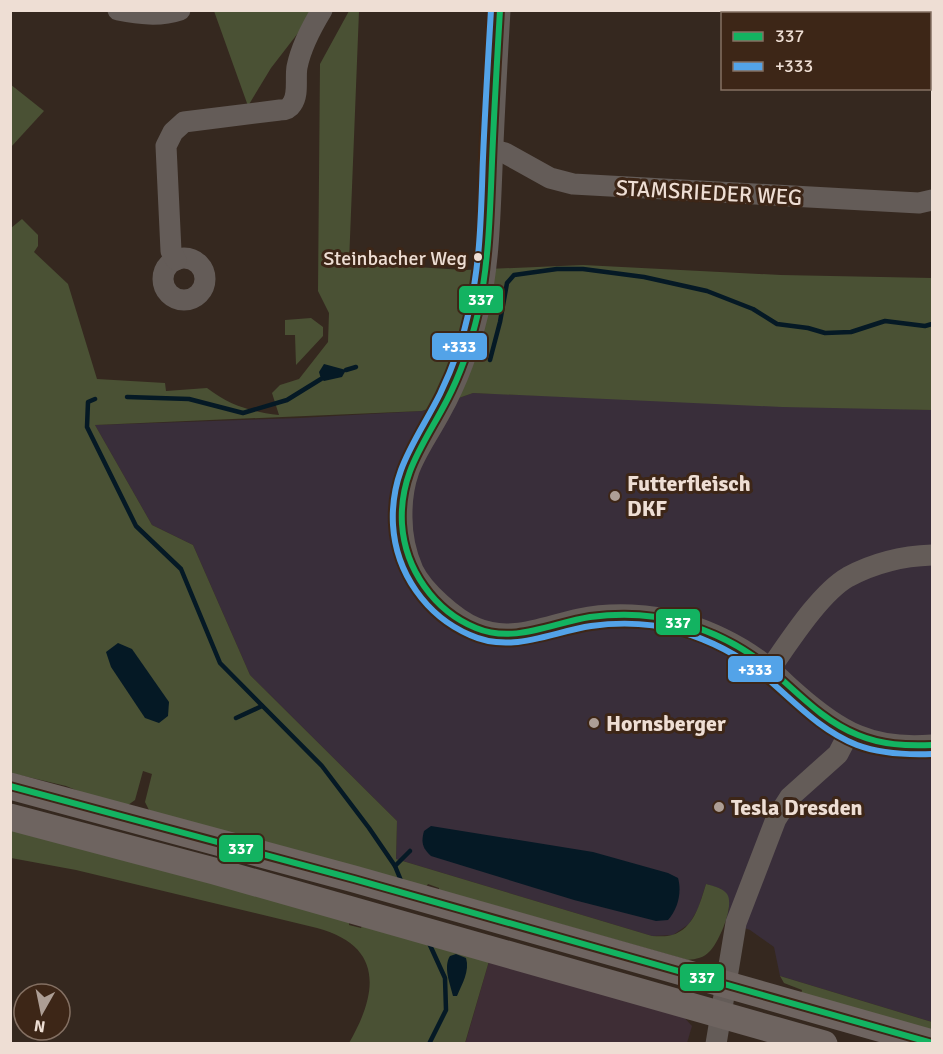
<svg xmlns="http://www.w3.org/2000/svg" width="943" height="1054" viewBox="0 0 943 1054" font-family="Signika,sans-serif">
  <style>
    .commercial { fill: #392e3a }
    .industrial { fill: #3e2d35 }
    .green { fill: #4a5134 }
    .water { fill: #051925 }
    .lines { fill: none; stroke-linecap: round; stroke-linejoin: round }
    .stream { stroke: #051925; stroke-width: 4.5 }
    .minor { stroke: #645c58; stroke-width: 21 }
    .major { stroke: #6e6460; stroke-width: 27 }
    .bus-1-casing { stroke: #3d2617; stroke-width: 10 }
    .bus-2-casing { stroke: #3d2617; stroke-width: 10 }
    .bus-1 { stroke: #13b361; stroke-width: 6 }
    .bus-2 { stroke: #53a3e8; stroke-width: 6 }
    .bus-dot { fill: #eeded4; stroke: #3d2617; stroke-width: 2 }
    .poi-dot { fill: #ad9e95; stroke: #3d2617; stroke-width: 2 }
    .labels { text-anchor: middle; stroke-width: 6; stroke-linejoin: round; paint-order: stroke }
    .bus-label { font-size: 20px; fill: #eeded4; stroke: #3d2617; text-anchor: end }
    .street-label { font-size: 22px; fill: #eeded4; stroke: #3d2617 }
    .poi-label { font-size: 22px; font-weight: bold; fill: #eeded4; stroke: #3d2617; text-anchor: start }
    .line-badge { stroke: #3d2617; stroke-width: 2 }
    .badge-label { font-size: 16px; text-anchor: middle; font-weight: bold; fill: #fff }
  </style>
  <rect width="100%" height="100%" fill="#35281f"/>
  <polygon class="commercial" points="473,393 932,410 932,1022 780,976 774,947 750,930 725,921 729,909 721,889 706,884 698,909 689,924 673,935 652,936 396,859 397,821 250,675 193,545 152,525 95,425 300,418 422,411"/>
  <polygon class="industrial" points="489,961 680,1013 692,1026 687,1043 465,1044"/>
  <g class="green">
    <polygon points="214,11 315,11 271,68 248,106"/>
    <path d="M 349,11 L 359,11 L 349,263 L 465,270 L 583,265 L 781,275 L 932,278 L 932,410 L 782,407 L 473,393 L 422,411 L 95,425 L 152,525 L 193,545 L 250,675 L 397,821 L 396,859 L 652,936 C 658,936 666,937 672,935 C 694,929 700,903 706,884 C 713,886 723,888 727,894 C 735,905 719,942 710,951 C 704,958 696,959 688,960 L 439,890 L 439,888 L 428,884 L 426,887 L 150,812 L 145,802 L 152,774 L 143,771 L 135,800 L 128,805 L 117,807 L 66,786 L 11,773 L 11,228 L 22,219 L 38,235 L 38,246 L 34,252 L 68,284 L 97,379 L 165,383 L 166,391 L 207,388 C 231,406 249,411 279,415 L 272,393 L 280,385 L 299,379 L 328,342 L 329,313 L 318,291 L 320,64 Z"/>
    <polygon points="10,84 44,111 11,147 10,147"/>
    <polygon points="311,318 323,327 323,336 296,365 295,335 285,335 285,320"/>
    <path d="M 11,829 L 156,866 L 349,922 L 349,925 L 361,928 L 362,926 L 489,961 L 465,1043 L 349,1043 C 378,993 384,946 317,928 L 76,870 L 11,858 Z"/>
    <polygon points="780,976 932,1022 932,1035 800,998 802,990 784,983"/>
  </g>
  <g class="water">
    <polygon points="324,364 346,370 342,377 324,381 321,379 319,372"/>
    <polygon points="118,643 132,649 169,702 168,716 159,723 145,718 111,667 106,652"/>
    <path d="M 431,826 L 593,852 L 668,873 L 678,878 C 682,892 678,909 668,920 L 656,921 L 574,900 L 431,856 C 422,848 421,842 424,831 Z"/>
    <path d="M 456,954 L 466,958 C 470,971 462,984 457,996 L 453,996 C 450,983 443,967 450,956 Z"/>
  </g>
  <g class="lines">
    <g class="stream">
      <polyline points="490,360 500,322 507,283 514,275 557,269 583,269 644,277 707,291 753,309 777,324 808,328 825,333 851,332 885,321 925,326 932,324"/>
      <polyline points="346,370 356,367"/>
      <polyline points="127,397 189,399 243,413 287,400 321,379"/>
      <polyline points="95,399 88,402 87,427 136,526 181,569 220,663 322,766 369,828 395,866 402,883"/>
      <polyline points="236,718 262,706"/>
      <polyline points="395,866 410,851"/>
      <polyline points="429,1044 446,1010 445,978 429,943"/>
    </g>
    <g class="minor">
      <path d="M 118,10 C 139,14 159,17 180,10"/>
      <path d="M 500,10 C 497,63 494,115 492,168 C 490,216 489,266 478,313 C 470,347 458,380 441,411 C 419,452 401,468 402,518 C 402,535 406,554 413,570 C 423,591 455,619 476,628 C 511,643 545,626 579,619 C 612,612 651,614 683,623 C 715,633 745,648 770,669 C 779,677 787,686 796,693 C 840,732 872,750 932,745"/>
      <polyline points="493,150 505,153 550,178 573,184 919,203 932,200"/>
      <circle cx="184" cy="279" r="21"/>
      <path d="M 176,260 L 171,251 L 166,146 L 173,132 L 184,122 L 280,110 C 285,110 289,109 292,104 C 299,95 295,78 297,67 C 301,47 311,28 322,10"/>
      <path d="M 770,669 C 789,642 820,593 848,577 C 874,563 903,556 932,555"/>
      <polyline points="716,1044 736,923 776,819 790,797 838,754 849,733"/>
    </g>
    <g class="major">
      <polyline points="10,786 354,879 932,1043"/>
      <polyline points="10,817 214,871 824,1044"/>
    </g>
    <g class="bus-1-casing">
      <g id="bus-1">
        <path d="M 500,10 C 497,61 494,111 492,162 C 490,212 489,263 478,313 C 471,343 461,373 447,400 C 425,443 399,473 402,524 C 405,569 434,611 476,628 C 514,644 552,623 590,617 C 620,613 653,614 682,623 C 714,632 745,648 770,669 C 798,693 823,721 858,735 C 882,745 906,746 932,745"/>
        <polyline points="10,786 354,879 932,1043"/>
      </g>
    </g>
    <g class="bus-2-casing">
      <path id="bus-2" d="M 491,10 C 488,60 485,109 483,158 C 481,209 481,261 469,311 C 463,339 453,367 440,394 C 417,440 390,470 393,525 C 396,573 426,616 470,635 C 511,654 551,632 591,626 C 620,622 651,623 679,631 C 709,640 739,655 763,675 C 793,700 819,730 857,745 C 881,754 906,755 932,754"/>
    </g>
    <use href="#bus-1" class="bus-1"/>
    <use href="#bus-2" class="bus-2"/>
  </g>
  <circle class="bus-dot" cx="478" cy="257" r="5"/>
  <g class="poi-dot">
    <circle cx="615" cy="496" r="6"/>
    <circle cx="594" cy="723" r="6"/>
    <circle cx="719" cy="807" r="6"/>
  </g>
  <g class="labels">
    <g class="bus-label">
      <text x="467" y="265">Steinbacher Weg</text>
    </g>
    <g class="street-label">
      <text transform="translate(709 192) rotate(3)" y="8">STAMSRIEDER WEG</text>
    </g>
    <g class="poi-label">
      <text x="627" y="491">Futterfleisch<tspan x="627" dy="25">DKF</tspan></text>
      <text x="606" y="731">Hornsberger</text>
      <text x="731" y="815">Tesla Dresden</text>
    </g>
  </g>
  <g class="line-badge">
    <rect x="458" y="285" width="46" height="29" rx="6" fill="#13b361"/>
    <rect x="431" y="332" width="57" height="29" rx="6" fill="#53a3e8"/>
    <rect x="655" y="608" width="46" height="28" rx="6" fill="#13b361"/>
    <rect x="727" y="655" width="57" height="28" rx="6" fill="#53a3e8"/>
    <rect x="218" y="834" width="46" height="29" rx="6" fill="#13b361"/>
    <rect x="679" y="963" width="46" height="29" rx="6" fill="#13b361"/>
  </g>
  <g class="badge-label">
    <text x="481" y="305">337</text>
    <text x="459" y="352">+333</text>
    <text x="678" y="628">337</text>
    <text x="755" y="675">+333</text>
    <text x="241" y="854">337</text>
    <text x="702" y="983">337</text>
  </g>
  <rect width="943" height="1054" fill="none" stroke="#eeded4" stroke-width="24"/>
  <rect x="721" y="12" width="210" height="78" fill="#3d2617" stroke="#847063" stroke-width="1.5"/>
  <rect x="733" y="32" width="30" height="9" fill="#13b361" stroke="#847063" stroke-width="1.5"/>
  <text x="775" y="42" font-size="18" fill="#eeded4">337</text>
  <rect x="733" y="62" width="30" height="9" fill="#53a3e8" stroke="#847063" stroke-width="1.5"/>
  <text x="775" y="72" font-size="18" fill="#eeded4">+333</text>
  <g transform="translate(42 1012) rotate(189)"><circle r="28" fill="#3d2617" stroke="#847063" stroke-width="1.5"/>
  <path d="M0-4.5L10 22L0 15L-10 22Z" fill="#ad9e95"/>
  <text y="-9" font-size="16" font-weight="bold" text-anchor="middle" fill="#eeded4">N</text>
  </g>
</svg>
